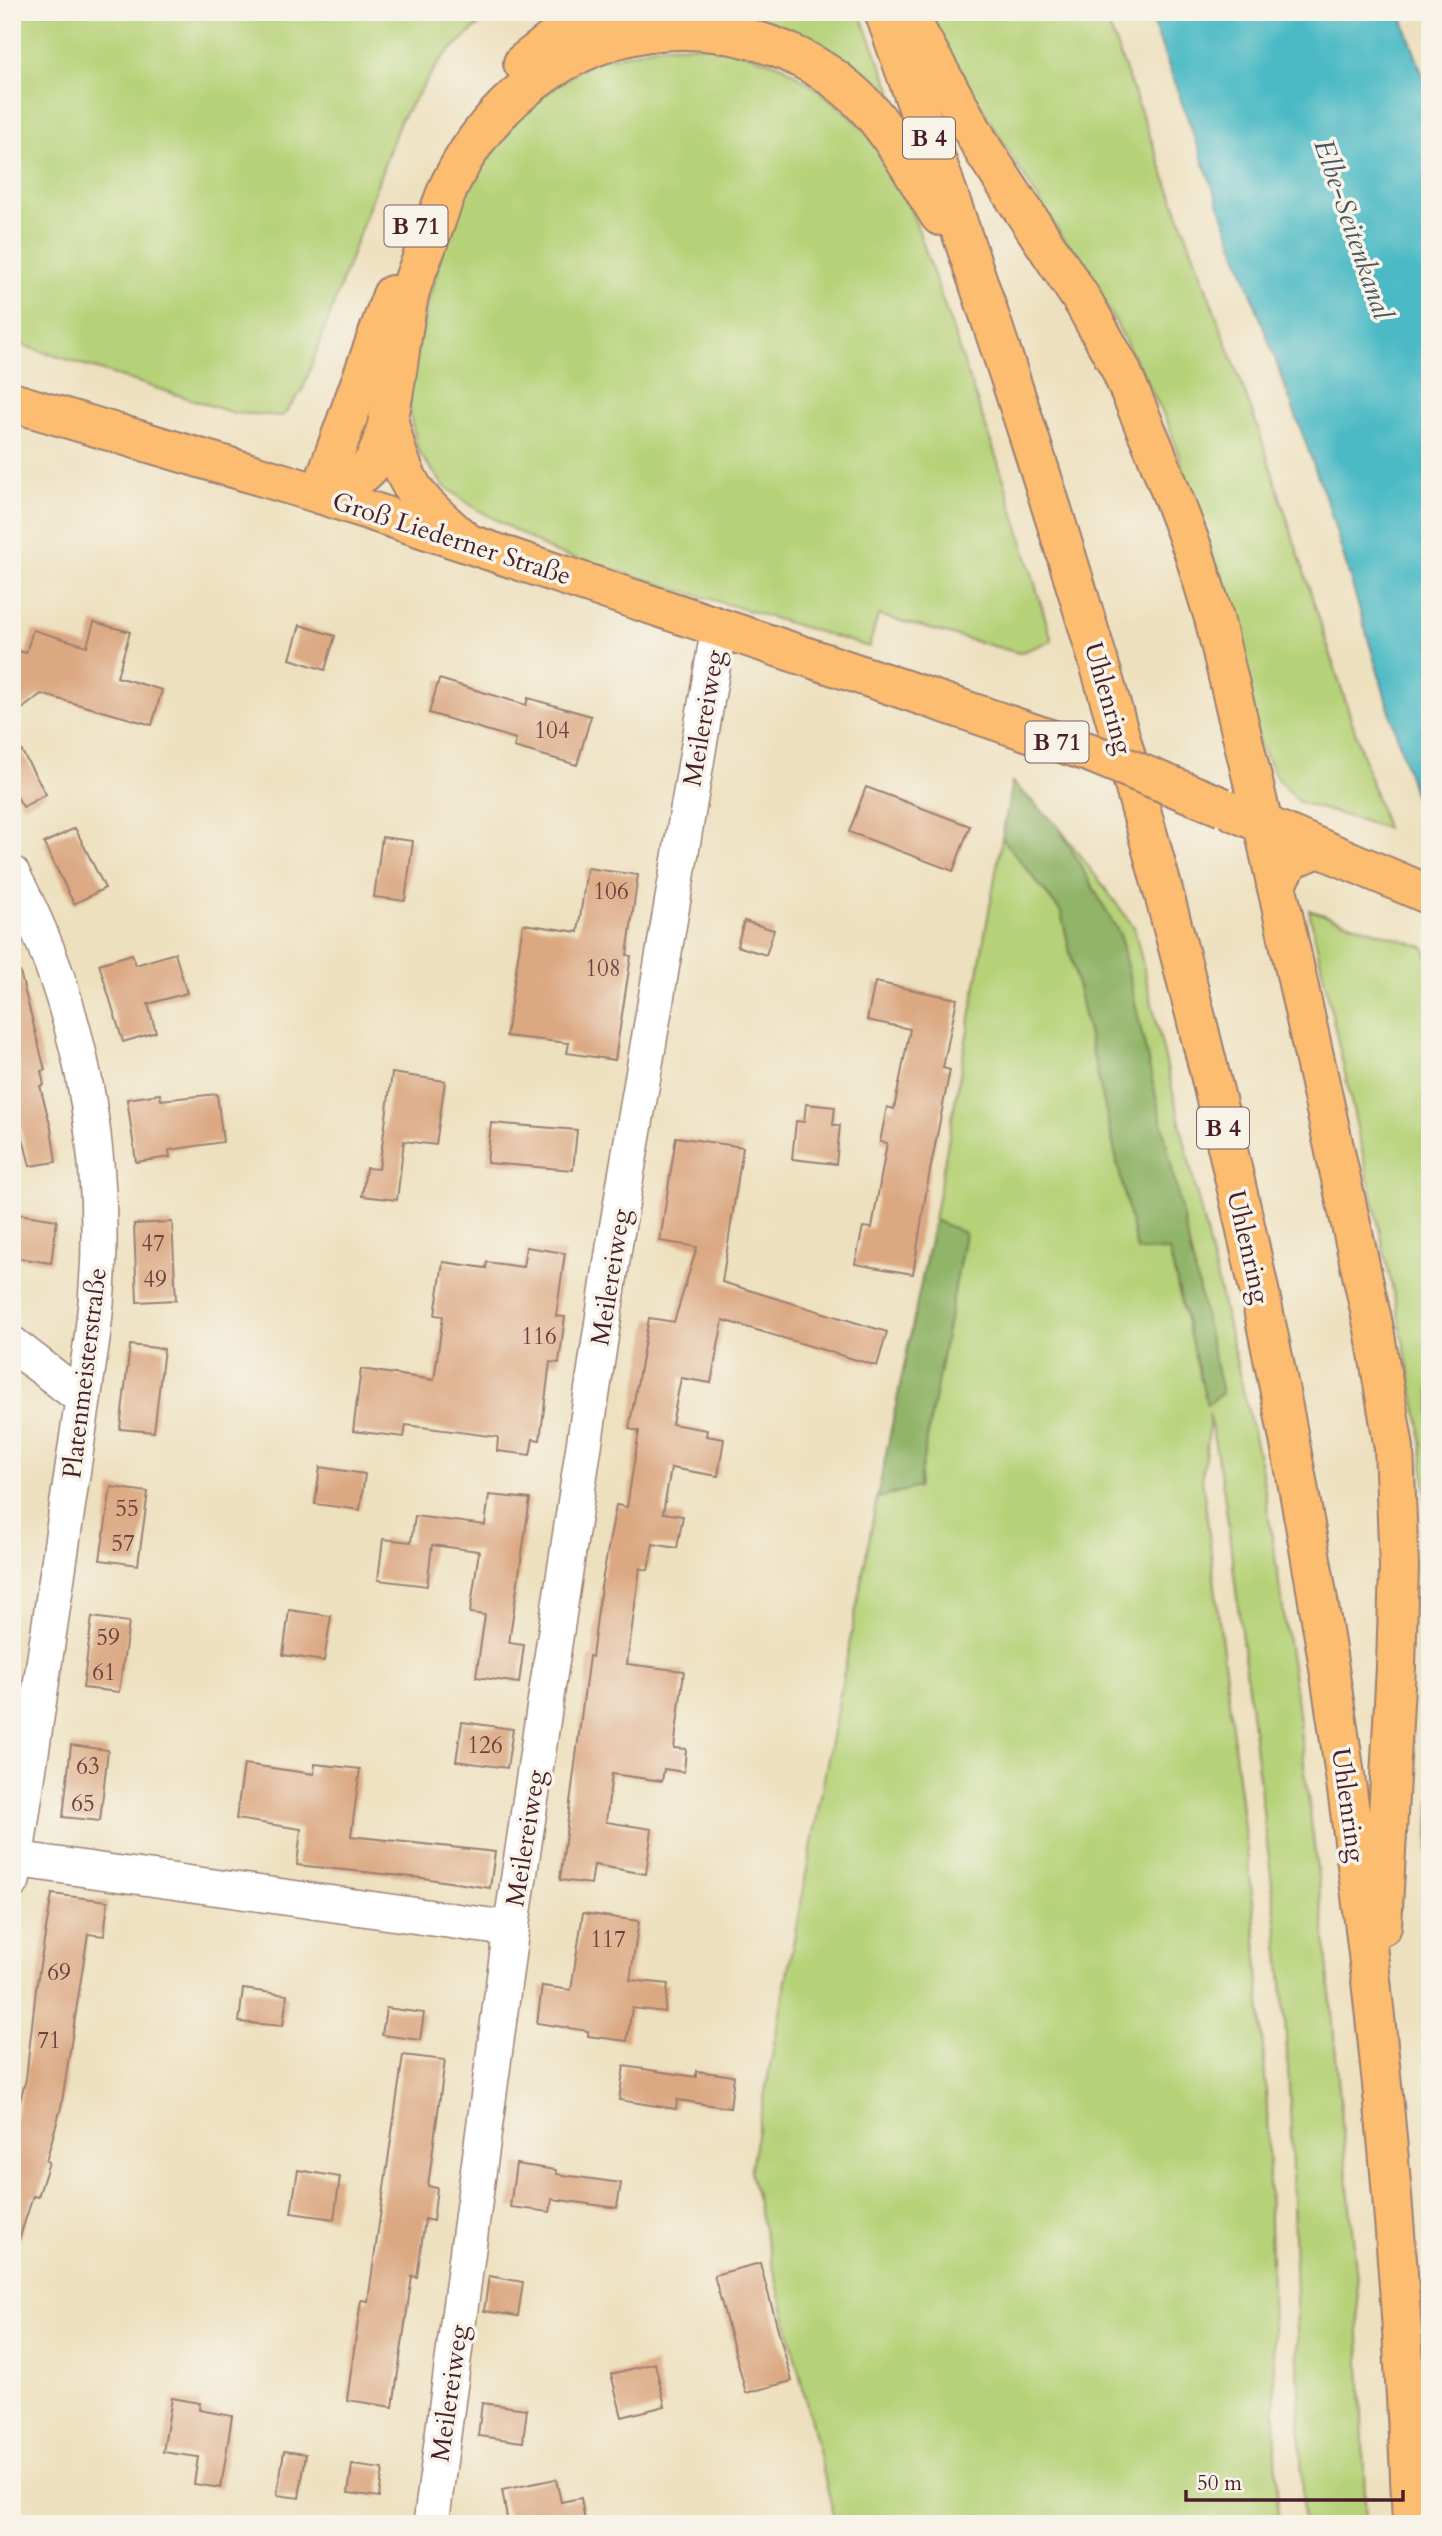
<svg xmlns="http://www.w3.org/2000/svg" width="1442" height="2536" viewBox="0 0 1442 2536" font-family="Cardo,serif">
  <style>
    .green { fill: #b6d278; stroke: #807852; stroke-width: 2 }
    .forest { fill: #90b468; stroke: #6d6a4a; stroke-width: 2 }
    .water { fill: #4cbac5; stroke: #4b6c78; stroke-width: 2 }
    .building { fill: #dba882 }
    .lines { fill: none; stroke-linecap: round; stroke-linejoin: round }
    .minor-casing { stroke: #9c8074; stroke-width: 38 }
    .major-casing { stroke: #9c8074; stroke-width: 42 }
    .highway-casing { stroke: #9c8074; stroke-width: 42 }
    .minor { stroke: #fff; stroke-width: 35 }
    .major { stroke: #fcbd6f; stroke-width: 38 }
    .highway { stroke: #fcbd6f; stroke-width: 38 }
    .major-bridge-casing { stroke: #9c8074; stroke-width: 42; stroke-linecap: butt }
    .major-bridge { stroke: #fcbd6f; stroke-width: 38 }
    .labels { text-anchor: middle; stroke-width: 7; stroke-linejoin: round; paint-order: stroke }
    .number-label { font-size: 23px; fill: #6e4141 }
    .shield { fill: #f7f3e8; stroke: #7e5f64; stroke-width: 2 }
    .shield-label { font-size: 24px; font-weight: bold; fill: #4a1f2b }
    .street-label { font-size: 26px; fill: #4a1f2b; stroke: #f7f3e8 }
    .water-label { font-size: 28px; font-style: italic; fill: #4b5561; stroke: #f7f3e8 }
  </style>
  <rect width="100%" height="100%" fill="#f7f3e8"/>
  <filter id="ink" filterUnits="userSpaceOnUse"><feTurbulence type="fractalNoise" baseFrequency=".0143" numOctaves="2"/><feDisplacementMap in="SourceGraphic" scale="14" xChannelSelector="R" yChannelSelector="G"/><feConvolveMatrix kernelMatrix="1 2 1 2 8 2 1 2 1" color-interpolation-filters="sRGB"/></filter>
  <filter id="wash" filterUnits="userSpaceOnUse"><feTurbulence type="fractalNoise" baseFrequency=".00686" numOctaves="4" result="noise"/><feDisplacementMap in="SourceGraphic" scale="28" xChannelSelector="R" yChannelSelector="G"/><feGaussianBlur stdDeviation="1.57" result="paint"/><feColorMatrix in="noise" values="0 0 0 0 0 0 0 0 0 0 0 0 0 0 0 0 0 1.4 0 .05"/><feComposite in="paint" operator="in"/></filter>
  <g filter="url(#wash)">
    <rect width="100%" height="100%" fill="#ede0be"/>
    <g class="green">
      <polygon points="12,12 493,12 442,58 400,121 303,389 283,416 234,413 12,342"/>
      <polygon points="621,12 859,12 905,123 853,68 798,33 734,18 592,32"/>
      <polygon points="930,12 1104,12 1259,431 1386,828 1299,802 1276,777 1258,741 1228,608 1168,423 1115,321 958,71"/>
      <polygon points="720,45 783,66 823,93 865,129 895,174 916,223 1003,477 1052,641 1019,653 878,615 869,647 554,552 473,507 443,485 418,451 410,415 409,375 442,251 468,175 524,108 591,63 659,46"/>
      <polygon points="1058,826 1134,927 1261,1466 1294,1680 1324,1928 1357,2280 1366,2524 1303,2524 1290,2106 1285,2017 1274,1900 1224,1492 1209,1413 1209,1430 1202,1477 1254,1910 1267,2106 1278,2524 836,2524 750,2172 877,1498 918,1487 965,1233 934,1220 1002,838 1061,912 1137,1249 1169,1251 1207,1404 1120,935"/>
      <polygon points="1309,910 1424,947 1430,964 1430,1542 1420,1426 1396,1305"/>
      <polygon points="1430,1798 1430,1980 1426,1944"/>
    </g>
    <g class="forest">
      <polygon points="1012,782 1058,826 1120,935 1222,1393 1207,1405 1169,1251 1137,1250 1061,912 1002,838"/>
      <polygon points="934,1220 965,1233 918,1487 877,1498"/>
    </g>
    <polygon class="water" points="1149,12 1400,12 1430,96 1430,847 1329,507"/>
    <g id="blocks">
      <g class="building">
        <polygon points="94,622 130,632 117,677 162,690 152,725 41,694 12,717 12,649 26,653 33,630 87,646"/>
        <polygon points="300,625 335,636 325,670 290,659"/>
        <polygon points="439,679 526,705 528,698 591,716 577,765 514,747 516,739 429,713"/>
        <polygon points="12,734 46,794 23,807 12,788"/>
        <polygon points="866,787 970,826 953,871 849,832"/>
        <polygon points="75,828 105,888 74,904 44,843"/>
        <polygon points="382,837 413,841 405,901 374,897"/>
        <polygon points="587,868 638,875 627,955 631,956 615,1060 567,1053 569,1043 506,1036 523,924 578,932"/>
        <polygon points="744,921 774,930 766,955 737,946"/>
        <polygon points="175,953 187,993 148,1004 156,1032 123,1042 99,964 132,954 136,965"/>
        <polygon points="20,972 45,1070 41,1071 44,1085 40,1086 51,1128 56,1162 30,1166 12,1094 12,973"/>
        <polygon points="875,982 957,999 943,1068 950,1070 928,1181 913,1274 855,1264 863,1227 872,1228 887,1143 880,1142 887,1107 894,1109 910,1029 867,1020"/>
        <polygon points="392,1073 445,1081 436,1145 404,1141 397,1200 362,1196 366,1168 379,1169"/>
        <polygon points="160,1094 161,1100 217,1094 223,1142 169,1150 170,1157 136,1162 127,1099"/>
        <polygon points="806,1104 835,1107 833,1125 840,1125 836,1164 792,1159 796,1121 804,1122"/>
        <polygon points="491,1123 577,1130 573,1170 487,1163"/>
        <polygon points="676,1137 743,1147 722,1282 887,1332 877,1366 723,1320 711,1383 681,1378 672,1424 707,1430 706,1436 724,1439 718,1476 671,1468 663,1513 683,1516 677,1548 653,1544 648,1570 640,1568 627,1664 684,1671 674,1748 686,1749 684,1772 664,1769 662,1781 612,1774 606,1822 652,1829 646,1874 594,1865 591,1884 560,1880 589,1656 592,1657 601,1587 616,1505 627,1507 639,1431 629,1429 649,1318 674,1322 697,1247 660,1241"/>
        <polygon points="12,1213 57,1220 51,1263 12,1257"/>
        <polygon points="172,1222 176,1300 137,1302 134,1224"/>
        <polygon points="526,1247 565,1253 556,1316 565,1317 559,1363 550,1362 540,1440 533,1439 530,1455 497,1451 498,1437 406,1425 404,1437 353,1431 361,1369 434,1380 443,1316 435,1315 443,1262 486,1268 487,1262 523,1267"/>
        <polygon points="130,1345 164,1349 154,1432 120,1429"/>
        <polygon points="320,1467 365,1474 360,1510 315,1504"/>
        <polygon points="111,1487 148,1492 138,1565 100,1560"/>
        <polygon points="489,1495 530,1499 509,1643 524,1645 519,1683 476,1677 485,1615 470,1613 479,1551 432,1545 427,1586 378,1580 383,1539 411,1542 415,1516 485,1525"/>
        <polygon points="289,1610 331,1616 324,1661 283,1655"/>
        <polygon points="92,1617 129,1622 119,1692 83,1688"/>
        <polygon points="462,1722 513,1729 507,1768 456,1761"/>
        <polygon points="71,1745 108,1750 100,1821 63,1817"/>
        <polygon points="244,1764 314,1774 315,1764 360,1769 351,1836 495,1852 490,1888 422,1878 297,1865 301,1829 236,1819"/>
        <polygon points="52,1894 108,1901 104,1936 88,1934 61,2108 46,2161 49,2162 38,2197 33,2196 17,2246 12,2245 12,2129 26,2079 36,1989"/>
        <polygon points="583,1913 639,1921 630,1980 668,1984 665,2012 632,2008 627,2041 588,2036 588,2031 537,2023 542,1986 571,1990"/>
        <polygon points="243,1989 287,1995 283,2026 239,2022"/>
        <polygon points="386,2008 424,2013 420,2040 382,2035"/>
        <polygon points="403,2055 445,2060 428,2186 437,2188 433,2221 425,2219 417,2277 412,2276 393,2407 347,2400 361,2300 368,2301"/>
        <polygon points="624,2066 696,2077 696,2071 734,2076 730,2108 677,2100 676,2109 619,2100"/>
        <polygon points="516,2164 556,2170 556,2174 621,2183 617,2208 552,2199 550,2212 510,2207"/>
        <polygon points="298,2170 340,2177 334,2219 291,2213"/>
        <polygon points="760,2263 792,2381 746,2393 714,2275"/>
        <polygon points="489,2276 523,2282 518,2316 484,2311"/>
        <polygon points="655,2363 665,2406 622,2417 611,2374"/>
        <polygon points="172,2398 200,2403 199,2410 232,2416 221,2488 194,2484 198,2457 163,2452"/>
        <polygon points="482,2403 527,2409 523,2442 478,2436"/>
        <polygon points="284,2451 306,2454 299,2498 277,2495"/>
        <polygon points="352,2465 383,2469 379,2497 348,2493"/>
        <polygon points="556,2479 561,2502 581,2498 585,2521 574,2524 508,2524 502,2490"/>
      </g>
    </g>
  </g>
  <g filter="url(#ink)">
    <use href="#blocks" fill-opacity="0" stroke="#9c8074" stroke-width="2"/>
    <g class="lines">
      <g class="minor-casing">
        <g id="minor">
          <path d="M 12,874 C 87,1016 113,1181 92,1339 L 12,1881"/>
          <polyline points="12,1344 83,1399"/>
          <polyline points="15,1859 511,1929"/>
          <polyline points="431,2524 511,1929 614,1247 719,627"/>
        </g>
      </g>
      <g class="major-casing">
        <g id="major">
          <polyline points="12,402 320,494 888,684"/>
          <polyline points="1235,812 1430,895"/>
        </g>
      </g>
      <g class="highway-casing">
        <g id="highway">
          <path d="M 884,12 C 1036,434 1170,865 1262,1304 C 1347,1706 1396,2114 1412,2524"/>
          <polyline points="906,12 984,151 1084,303 1120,368 1156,453 1193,550 1214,618 1263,824 1374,1329 1394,1448 1399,1567 1396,1666 1382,1926"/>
          <polyline points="523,63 564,31 594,12"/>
          <path d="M 388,417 C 395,447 403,481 425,504 C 438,518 452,530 466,542"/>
          <path d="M 320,494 C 340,485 366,479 376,457 C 397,411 398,342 410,292 C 415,273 424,255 430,237 C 438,218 443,196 453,178 C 498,91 587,28 686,30 C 764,32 840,66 886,131 C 906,158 922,188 940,216"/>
          <polyline points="320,494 392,295"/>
          <polyline points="1276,885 1290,860 1318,848"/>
        </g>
      </g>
      <use href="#minor" class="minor"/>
      <use href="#major" class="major"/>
      <use href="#highway" class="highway"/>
      <g class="major-bridge-casing">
        <polyline id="major-bridge" points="888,684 1091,753 1223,807"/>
      </g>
      <use href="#major-bridge" class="major-bridge"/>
    </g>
  </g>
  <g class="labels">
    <g class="number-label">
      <text x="552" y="738">104</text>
      <text x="611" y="899">106</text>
      <text x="603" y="976">108</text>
      <text x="153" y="1251">47</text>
      <text x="155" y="1287">49</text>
      <text x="539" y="1344">116</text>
      <text x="127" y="1516">55</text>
      <text x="123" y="1551">57</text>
      <text x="108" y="1645">59</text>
      <text x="104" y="1680">61</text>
      <text x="485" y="1753">126</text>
      <text x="88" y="1774">63</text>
      <text x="83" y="1811">65</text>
      <text x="608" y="1947">117</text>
      <text x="59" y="1980">69</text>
      <text x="49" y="2048">71</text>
    </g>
    <g class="shield">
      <rect x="903" y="117.5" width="52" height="41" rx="5"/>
      <rect x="384.5" y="205.5" width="63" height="41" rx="5"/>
      <rect x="1025.5" y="721.5" width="63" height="41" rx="5"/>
      <rect x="1197" y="1107.5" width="52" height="41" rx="5"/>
    </g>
    <g class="shield-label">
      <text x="929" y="146">B 4</text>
      <text x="416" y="234">B 71</text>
      <text x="1057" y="750">B 71</text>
      <text x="1223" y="1136">B 4</text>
    </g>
    <g class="street-label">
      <text transform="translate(452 538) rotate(18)" y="9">Groß Liederner Straße</text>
      <text transform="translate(1109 698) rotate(74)" y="9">Uhlenring</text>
      <text transform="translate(703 718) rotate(-80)" y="9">Meilereiweg</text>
      <text transform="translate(1249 1247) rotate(77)" y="9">Uhlenring</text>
      <text transform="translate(610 1277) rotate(-81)" y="9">Meilereiweg</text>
      <text transform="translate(84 1373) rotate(-83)" y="9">Platenmeisterstraße</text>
      <text transform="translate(1349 1805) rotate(82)" y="9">Uhlenring</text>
      <text transform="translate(525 1838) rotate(-81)" y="9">Meilereiweg</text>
      <text transform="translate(449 2393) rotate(-82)" y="9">Meilereiweg</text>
    </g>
    <g class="water-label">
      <text transform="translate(1354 229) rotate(71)" y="10">Elbe-Seitenkanal</text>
    </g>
  </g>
  <rect width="1442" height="2536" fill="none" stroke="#f7f3e8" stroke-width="42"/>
  <path d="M1186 2490v10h217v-10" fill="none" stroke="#4a1f2b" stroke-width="3.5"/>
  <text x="1197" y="2490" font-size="21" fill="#4a1f2b" stroke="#f7f3e8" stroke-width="5" paint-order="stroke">50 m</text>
</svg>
